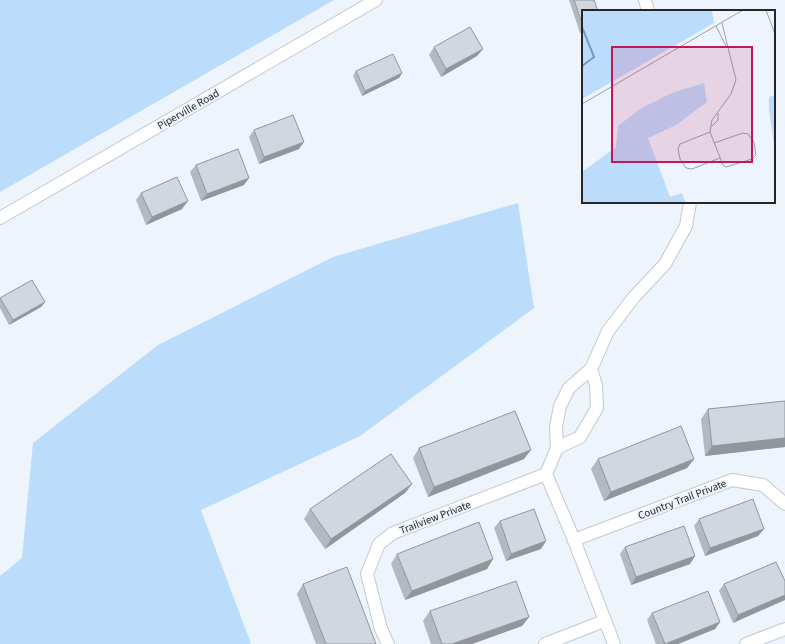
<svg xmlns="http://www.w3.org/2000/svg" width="785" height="644" viewBox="0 0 785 644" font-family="'Source Sans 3',sans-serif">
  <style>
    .green { fill: #bcdcfc }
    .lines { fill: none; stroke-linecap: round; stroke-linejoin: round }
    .minor-casing { stroke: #c2c9d0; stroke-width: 14 }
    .minor { stroke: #fff; stroke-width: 12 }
    .wall { fill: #b3b9c0 }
    .shaded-wall { fill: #92969c }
    .building { fill: #d0d7df; stroke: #92969c }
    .labels { text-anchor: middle; stroke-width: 4; stroke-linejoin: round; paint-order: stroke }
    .street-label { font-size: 11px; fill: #242629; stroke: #edf4fc }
    .inset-river { fill: none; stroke: #6c9ac7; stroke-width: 2 }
    .inset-road { fill: none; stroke: #9da2a8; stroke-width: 1 }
    .view { fill: #c2185b; fill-opacity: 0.15; stroke: #c2185b; stroke-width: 2 }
    .inset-edge { fill: none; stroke: #242629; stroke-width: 2 }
  </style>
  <rect width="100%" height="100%" fill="#edf4fc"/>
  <g class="green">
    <polygon points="0,0 334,0 0,192"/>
    <polygon points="518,203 534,308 360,436 201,510 251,644 0,644 0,576 22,558 33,443 158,345 333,257"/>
  </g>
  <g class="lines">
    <g class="minor-casing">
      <g id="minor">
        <polyline points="645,0 648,11"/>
        <polyline points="0,218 376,0"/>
        <polyline points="557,448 580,437 597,408 596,385 591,369"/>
        <polyline points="574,540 732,480 763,485 785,504"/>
        <polyline points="388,644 381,629 367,574 379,544 393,533 546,474"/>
        <polyline points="545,644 604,621"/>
        <polyline points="614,644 574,540 546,474 557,448 556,427 560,406 569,388 591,369 608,331 634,297 665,264 686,226 690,202"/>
        <polyline points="746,644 785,629"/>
      </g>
    </g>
    <use href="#minor" class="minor"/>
  </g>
  <g class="wall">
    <polygon points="569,0 594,0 583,11 583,32 580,33"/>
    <polygon points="434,47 483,49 477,56 441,77 429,55"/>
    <polygon points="356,71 402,73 399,78 362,96 353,76"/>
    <polygon points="254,130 299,149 259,164 249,137"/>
    <polygon points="196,165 244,185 201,201 190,172"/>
    <polygon points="141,193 182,209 146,225 136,200"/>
    <polygon points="0,298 45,302 41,307 9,325 0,308"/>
    <polygon points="785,401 785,447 705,456 701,419 708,409"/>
    <polygon points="419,448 524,459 428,497 413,458"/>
    <polygon points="598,459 694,459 687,468 604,501 591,469"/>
    <polygon points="405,493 325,549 304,519 310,509"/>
    <polygon points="699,519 764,529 758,536 705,556 694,526"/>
    <polygon points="500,521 541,549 506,561 494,528"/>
    <polygon points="625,547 695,556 690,564 631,585 620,554"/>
    <polygon points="397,554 493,559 487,569 405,600 391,564"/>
    <polygon points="776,562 733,623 719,591 724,584"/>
    <polygon points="303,584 376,644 316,644 297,594"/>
    <polygon points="430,611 529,617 522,626 472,644 431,644 423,621"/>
    <polygon points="652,613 720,622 715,629 678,644 656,644 647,620"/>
  </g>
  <g class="shaded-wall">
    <polygon points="483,49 477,56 441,77 446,69"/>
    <polygon points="402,73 399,78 362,96 365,91"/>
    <polygon points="304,142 299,149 259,164 264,157"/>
    <polygon points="249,178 244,185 201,201 207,194"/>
    <polygon points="188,201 182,209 146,225 152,217"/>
    <polygon points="45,302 41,307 9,325 13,320"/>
    <polygon points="785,438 785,447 705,456 712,446"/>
    <polygon points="531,450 524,459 428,497 434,487"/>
    <polygon points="694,459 687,468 604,501 611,492"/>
    <polygon points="412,484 405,493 325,549 331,539"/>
    <polygon points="764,529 758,536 705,556 710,548"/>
    <polygon points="546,541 541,549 506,561 511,554"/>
    <polygon points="695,556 690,564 631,585 636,577"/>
    <polygon points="493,559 487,569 405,600 412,591"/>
    <polygon points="785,595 785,600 733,623 738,615"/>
    <polygon points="529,617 522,626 472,644 452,644"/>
    <polygon points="720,622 715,629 678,644 665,644"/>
  </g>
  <g class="building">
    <polygon points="574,0 594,0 598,11 583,11 583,26"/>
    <polygon points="470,27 483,49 446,69 434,47"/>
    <polygon points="393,54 402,73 365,91 356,71"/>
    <polygon points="293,115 304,142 264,157 254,130"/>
    <polygon points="238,149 249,178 207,194 196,165"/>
    <polygon points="177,177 188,201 152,217 141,193"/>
    <polygon points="32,280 45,302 13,320 0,298"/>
    <polygon points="785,401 785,438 712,446 708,409"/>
    <polygon points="515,411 531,450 434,487 419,448"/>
    <polygon points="681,426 694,459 611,492 598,459"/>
    <polygon points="391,454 412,484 331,539 310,509"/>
    <polygon points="753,499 764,529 710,548 699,519"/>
    <polygon points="534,509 546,541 511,554 500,521"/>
    <polygon points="479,522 493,559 412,591 397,554"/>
    <polygon points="684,526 695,556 636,577 625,547"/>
    <polygon points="776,562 785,581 785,595 738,615 724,584"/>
    <polygon points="347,567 376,644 326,644 303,584"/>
    <polygon points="516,581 529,617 452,644 442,644 430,611"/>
    <polygon points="708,591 720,622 665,644 652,613"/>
  </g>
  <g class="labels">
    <g class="street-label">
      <text transform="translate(188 109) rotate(-30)" y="4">Piperville Road</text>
      <text transform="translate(682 499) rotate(-21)" y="4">Country Trail Private</text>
      <text transform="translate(435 517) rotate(-21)" y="4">Trailview Private</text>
    </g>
  </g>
  <g transform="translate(582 10)">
    <rect width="193" height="193" fill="#edf4fc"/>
    <path d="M 0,0 L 130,0 L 132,13 L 0,89 ZM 122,73 L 125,92 L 94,115 L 66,128 L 88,187 L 100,183 L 104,193 L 0,193 L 0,162 L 34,137 L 36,116 L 58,99 L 90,83 ZM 193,85 L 193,143 L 187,99 L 187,87 Z" fill="#bcdcfc"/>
    <path class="inset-river" d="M 0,17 L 12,47 L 0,56"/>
    <path class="inset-road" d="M 184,0 L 193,24M 134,16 L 145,38M 0,94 L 161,0M 129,117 L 136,110 L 136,103M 128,122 L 98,134 L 96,139 L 98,149 L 104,158 L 110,159 L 138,148M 132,133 L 161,123 L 166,124 L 172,132 L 174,145 L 170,149 L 144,157 L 141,155 L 128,122 L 130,110 L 149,84 L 154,70 L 140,13"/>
    <path class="view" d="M 30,37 L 170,37 L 170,152 L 30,152 Z"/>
    <rect width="193" height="193" class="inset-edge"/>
  </g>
</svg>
